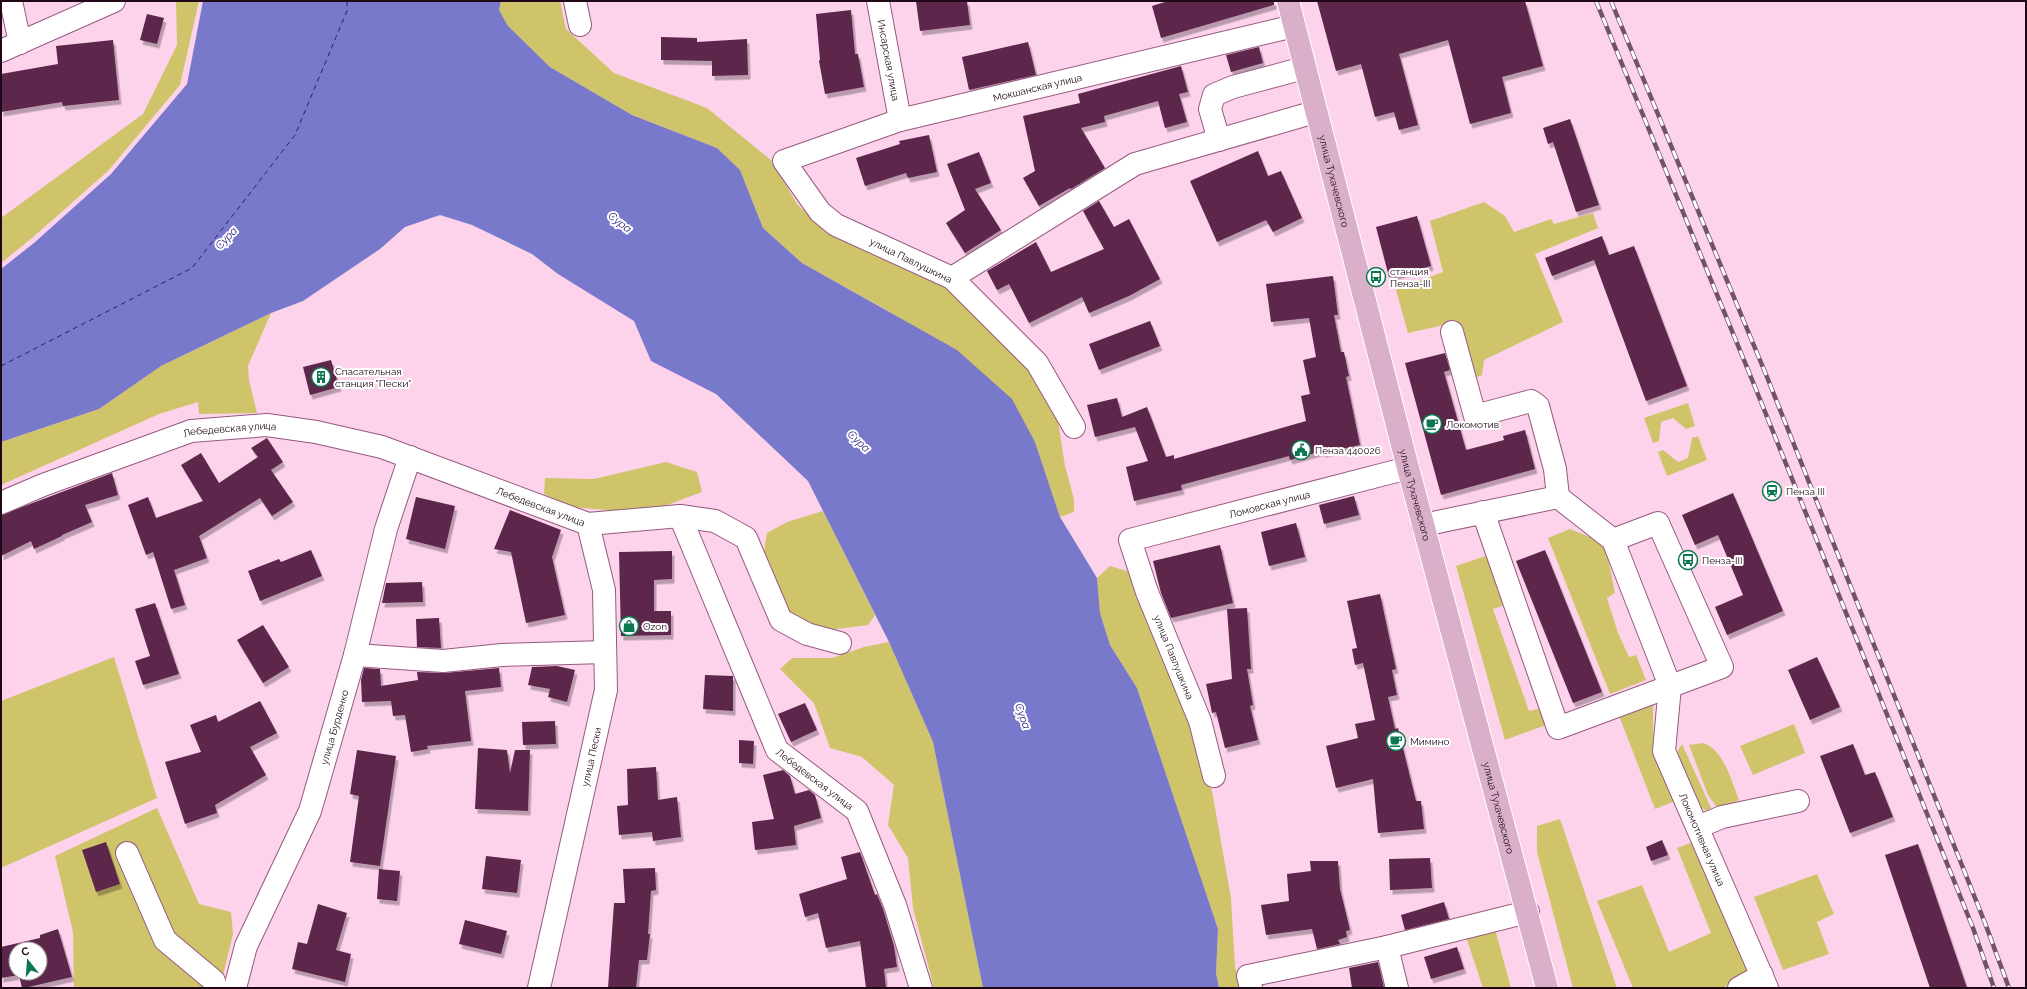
<svg xmlns="http://www.w3.org/2000/svg" width="2027" height="989" viewBox="0 0 2027 989" font-family="Raleway,sans-serif">
  <style>
    .green { fill: #d0c46a }
    .water { fill: #7879cb }
    .lines { fill: none; stroke-linecap: round; stroke-linejoin: round }
    .ferry { stroke: #2c1b7c; stroke-width: 1; stroke-dasharray: 5 4; stroke-linecap: butt }
    .building { fill: #5d254b; fill-rule: evenodd; filter: url(#shadow) }
    .minor-casing { stroke: #965980; stroke-width: 24 }
    .major-casing { stroke: #fff; stroke-width: 24 }
    .minor { stroke: #fff; stroke-width: 22 }
    .major { stroke: #d9afca; stroke-width: 22 }
    .rail-casing { stroke: #725366; stroke-width: 4.5 }
    .rail { stroke: #fff; stroke-width: 3; stroke-dasharray: 9; stroke-linecap: butt }
    .labels { text-anchor: middle; stroke-width: 4; stroke-linejoin: round; paint-order: stroke }
    .street-label { font-size: 10px; fill: #1f0717; stroke: #fff }
    .poi-label { font-size: 10px; fill: #1f0717; stroke: #fff; text-anchor: start }
    .water-label { font-size: 11px; font-style: italic; fill: #2c1b7c; stroke: #fff }
  </style>
  <defs>
    <filter id="shadow"><feDropShadow dx="2.5" dy="4.5" stdDeviation="0" flood-color="#0004"/></filter>
  </defs>
  <rect width="100%" height="100%" fill="#fdd3ec"/>
  <g class="green">
    <polygon points="176,1 199,1 180,85 108,171 32,238 1,263 1,218 143,114 177,45"/>
    <polygon points="501,1 560,1 566,29 614,73 707,108 772,161 797,204 826,232 946,284 1025,364 1058,421 1065,466 1074,499 1074,512 1060,517 1035,442 890,312 802,263 763,228 740,170 717,148 632,115 550,67 508,26 499,10"/>
    <polygon points="1484,202 1505,216 1514,232 1551,219 1554,224 1593,213 1598,228 1535,254 1563,322 1484,360 1482,375 1466,382 1449,324 1408,333 1396,290 1443,272 1430,221"/>
    <polygon points="271,313 248,366 249,380 257,413 199,414 198,402 159,414 1,485 1,442 99,409 161,366"/>
    <polygon points="1688,403 1695,426 1686,429 1673,418 1661,422 1659,441 1653,443 1644,418"/>
    <polygon points="1698,436 1707,460 1667,476 1658,452 1663,450 1678,462 1688,458 1692,438"/>
    <polygon points="666,462 697,472 702,492 646,513 568,507 544,494 545,478 594,479"/>
    <polygon points="823,511 875,615 868,625 813,632 790,621 763,557 767,533 787,522"/>
    <polygon points="1570,529 1605,543 1615,593 1607,598 1618,633 1629,657 1636,655 1646,680 1610,694 1548,538"/>
    <polygon points="1506,549 1524,599 1493,609 1529,711 1543,708 1549,724 1505,740 1456,566"/>
    <polygon points="1110,566 1130,572 1195,726 1212,791 1231,898 1235,966 1240,988 1219,988 1216,973 1218,929 1137,688 1110,645 1100,613 1097,578"/>
    <polygon points="889,642 933,742 983,988 934,988 913,908 908,858 888,825 894,785 862,757 830,748 814,703 780,669 792,658 832,658 864,647"/>
    <polygon points="114,657 157,798 1,868 1,701"/>
    <polygon points="1653,703 1653,747 1675,801 1655,809 1618,713"/>
    <polygon points="1794,724 1805,753 1753,775 1740,746"/>
    <path d="M 1703,743 C 1724,750 1731,780 1739,800 L 1719,810 L 1708,795 L 1689,745 Z"/>
    <polygon points="1682,744 1711,808 1707,811 1698,806 1676,754"/>
    <polygon points="157,808 199,904 231,912 233,934 220,988 74,988 73,932 55,856"/>
    <polygon points="1560,819 1617,988 1573,988 1537,852 1537,826"/>
    <polygon points="1698,840 1753,968 1723,988 1633,988 1597,901 1642,885 1669,952 1711,933 1677,848"/>
    <polygon points="1817,874 1834,914 1817,922 1829,954 1783,970 1754,897"/>
    <polygon points="1495,929 1511,988 1483,988 1466,937"/>
  </g>
  <polygon class="water" points="203,1 501,1 499,10 508,26 550,67 632,115 717,148 740,170 763,228 802,263 957,350 1012,399 1035,442 1060,517 1097,578 1100,613 1110,645 1137,688 1218,929 1216,973 1219,988 983,988 933,742 889,642 808,481 716,394 651,361 634,321 558,274 532,254 472,225 440,215 405,227 380,249 303,301 271,313 161,366 99,409 1,442 1,269 34,243 111,174 187,84"/>
  <g class="lines">
    <polyline class="ferry" points="1,366 192,268 295,135 347,11 347,1"/>
  </g>
  <g class="building">
    <polygon points="916,1 967,1 970,25 920,31"/>
    <polygon points="1168,1 1274,1 1274,5 1161,38 1152,6"/>
    <polygon points="1317,1 1525,1 1543,66 1502,77 1511,113 1470,124 1448,40 1399,54 1418,125 1399,130 1394,112 1375,117 1361,64 1336,71"/>
    <polygon points="851,10 855,54 858,54 864,87 825,94 819,61 820,60 816,14"/>
    <polygon points="147,14 164,18 157,44 140,40"/>
    <polygon points="661,37 697,38 697,42 747,39 748,75 712,76 712,61 661,60"/>
    <polygon points="113,40 119,100 63,106 62,102 1,112 1,74 58,64 56,46"/>
    <polygon points="1028,42 1036,75 969,90 962,57"/>
    <polygon points="1259,47 1263,63 1231,72 1226,55"/>
    <polygon points="1181,66 1188,92 1179,94 1187,122 1165,128 1158,101 1104,116 1105,122 1081,128 1105,168 1071,189 1070,188 1039,206 1023,178 1035,171 1023,116 1080,103 1078,94"/>
    <polygon points="1570,119 1599,205 1576,212 1553,142 1548,144 1543,128"/>
    <polygon points="929,135 937,172 908,178 906,173 865,186 856,158 900,144 899,141"/>
    <polygon points="1258,151 1268,176 1281,171 1302,218 1273,232 1266,220 1217,242 1190,181"/>
    <polygon points="979,152 991,183 975,189 1001,230 965,253 946,223 965,210 947,164"/>
    <polygon points="1099,201 1114,227 1129,219 1160,279 1129,296 1089,313 1082,297 1029,323 1009,284 997,290 987,271 1036,242 1051,272 1104,249 1083,211"/>
    <polygon points="1417,216 1431,266 1389,277 1376,227"/>
    <polygon points="1602,236 1609,255 1634,246 1687,386 1646,401 1594,260 1552,276 1545,258"/>
    <polygon points="1333,276 1338,315 1334,315 1341,352 1344,352 1349,376 1346,377 1360,445 1323,453 1322,451 1290,460 1289,456 1181,485 1182,490 1134,501 1126,467 1148,461 1135,427 1095,437 1087,405 1117,398 1122,417 1147,407 1166,457 1174,455 1174,459 1306,421 1301,396 1310,394 1303,360 1316,357 1309,318 1271,322 1266,284"/>
    <polygon points="1150,321 1160,346 1099,370 1089,344"/>
    <polygon points="1445,353 1450,370 1444,372 1466,450 1504,440 1503,436 1525,430 1535,469 1441,495 1405,363"/>
    <polygon points="331,360 339,387 310,395 303,367"/>
    <polygon points="267,438 283,462 271,470 293,502 272,516 260,498 199,536 207,558 174,570 185,605 171,609 153,552 146,555 128,505 148,497 156,518 203,501 181,465 201,453 219,483 258,457 251,448"/>
    <polygon points="112,473 118,495 85,505 92,522 62,535 62,536 34,549 31,541 1,556 1,515"/>
    <polygon points="1733,493 1783,611 1727,635 1715,607 1743,595 1718,535 1695,545 1682,515"/>
    <polygon points="1354,496 1359,515 1324,524 1319,505"/>
    <polygon points="416,497 455,506 445,549 406,539"/>
    <polygon points="510,510 561,530 552,557 565,615 526,623 511,552 494,549"/>
    <polygon points="1296,523 1305,557 1269,566 1261,532"/>
    <polygon points="1220,545 1233,603 1171,618 1161,593 1153,561"/>
    <polygon points="311,550 322,576 260,601 248,571 279,559 281,562"/>
    <polygon points="1545,550 1602,692 1573,703 1516,561"/>
    <polygon points="672,551 672,579 654,580 654,611 671,611 671,635 621,636 619,552"/>
    <polygon points="422,582 423,602 382,603 386,583"/>
    <polygon points="1380,594 1396,669 1392,670 1397,695 1388,697 1395,729 1398,728 1416,801 1421,801 1424,829 1378,833 1373,779 1336,788 1326,746 1358,738 1355,724 1375,720 1363,663 1355,665 1352,649 1357,648 1347,601"/>
    <polygon points="155,603 179,674 143,685 135,661 150,656 135,609"/>
    <polygon points="1247,608 1251,669 1247,669 1253,705 1250,706 1258,740 1225,748 1216,712 1212,713 1206,684 1232,679 1227,609"/>
    <polygon points="439,618 441,648 417,647 416,619"/>
    <polygon points="263,625 289,667 263,683 237,640"/>
    <polygon points="1817,657 1840,707 1810,720 1788,670"/>
    <polygon points="557,666 575,670 567,702 548,697 550,689 528,685 532,667"/>
    <polygon points="364,668 380,669 381,686 418,680 417,672 444,673 499,668 501,687 465,691 471,741 427,746 428,749 411,752 405,715 393,716 391,701 362,702 361,680"/>
    <polygon points="705,675 733,676 733,711 703,709"/>
    <polygon points="260,701 277,733 250,747 266,775 215,805 217,813 185,824 165,762 201,752 190,725 216,715 218,722"/>
    <polygon points="805,703 817,730 791,742 778,714"/>
    <polygon points="555,721 556,744 523,745 522,722"/>
    <polygon points="739,740 754,741 753,764 739,763"/>
    <polygon points="1853,744 1865,775 1875,772 1893,817 1850,833 1820,756"/>
    <polygon points="478,748 507,750 510,773 515,750 530,750 528,811 475,809"/>
    <polygon points="357,750 396,756 380,866 350,862 359,796 350,794"/>
    <polygon points="656,767 658,800 677,797 681,837 653,841 652,832 619,835 617,806 628,805 627,769"/>
    <polygon points="783,770 790,776 795,794 809,790 815,795 821,818 794,826 796,845 755,850 752,822 774,819 763,775"/>
    <polygon points="1662,840 1668,855 1651,861 1646,847"/>
    <polygon points="106,842 120,884 96,892 82,850"/>
    <polygon points="1918,844 1967,988 1930,988 1885,855"/>
    <polygon points="860,852 875,895 877,894 883,909 894,946 897,967 884,969 886,988 866,988 860,941 826,948 818,913 805,917 799,894 847,879 841,857"/>
    <polygon points="486,856 521,860 517,893 482,889"/>
    <polygon points="1430,858 1432,888 1390,890 1389,859"/>
    <polygon points="1310,861 1338,861 1340,889 1350,930 1346,931 1347,937 1338,940 1340,944 1317,949 1312,929 1266,935 1261,905 1289,901 1287,874 1311,871"/>
    <polygon points="655,868 656,890 651,891 648,934 650,934 647,960 639,960 636,988 608,988 614,903 625,903 623,869"/>
    <polygon points="379,869 400,871 397,901 377,899"/>
    <polygon points="1444,902 1449,919 1405,930 1401,915"/>
    <polygon points="318,904 347,913 336,950 351,954 345,982 292,969 298,942 307,944"/>
    <polygon points="465,920 507,931 501,954 459,944"/>
    <path d="M 58,929 L 72,977 L 24,988 L 22,988 L 19,975 L 1,978 L 1,947 L 40,938 L 40,935 ZM 16,949 L 40,949 L 40,973 L 16,973 Z"/>
    <polygon points="1457,947 1464,969 1431,979 1424,957"/>
    <polygon points="1378,962 1384,988 1352,988 1349,968"/>
  </g>
  <g class="lines">
    <g class="minor-casing">
      <g id="minor">
        <polyline points="11,1 20,43"/>
        <polyline points="575,1 580,25"/>
        <path id="s1" d="M 878,1 L 900,120"/>
        <polyline points="1,51 114,1"/>
        <polyline points="1219,140 1210,109 1214,95 1233,87 1304,68"/>
        <polyline points="952,278 1135,164 1315,112"/>
        <polyline points="1452,332 1475,416 1531,401 1538,406 1555,469 1558,497"/>
        <path id="s2" d="M 1074,427 L 1037,363 L 952,278 L 836,225 L 820,212 L 784,161 L 900,120 L 1294,26"/>
        <path id="s3" d="M 1,503 L 43,485 L 191,431 L 267,425 L 316,432 L 382,447 L 588,524 L 680,516 L 715,521 L 746,538 L 781,620 L 807,634 L 840,643"/>
        <polyline points="1483,512 1558,728 1722,667 1658,523 1613,540"/>
        <path id="s4" d="M 680,516 L 777,750 L 857,811 L 895,905 L 921,988"/>
        <path id="s5" d="M 1423,525 L 1558,497 L 1613,540 L 1670,686 L 1664,751 L 1767,988"/>
        <polyline points="355,655 443,661 502,655 605,652"/>
        <path id="s6" d="M 1214,776 L 1200,721 L 1147,592 L 1130,540 L 1408,468"/>
        <polyline points="1698,827 1722,817 1798,801"/>
        <polyline points="127,853 165,940 214,981 216,988"/>
        <polyline points="1387,947 1397,988"/>
        <path id="s7" d="M 235,988 L 246,946 L 310,811 L 355,655 L 386,529 L 410,457"/>
        <path id="s8" d="M 539,988 L 606,690 L 604,590 L 588,524"/>
        <polyline points="1251,988 1248,976 1387,947 1528,912"/>
        <polyline points="1739,988 1762,975"/>
      </g>
    </g>
    <g class="major-casing">
      <g id="major">
        <path id="s9" d="M 1288,1 L 1408,468 L 1547,988"/>
      </g>
    </g>
    <use href="#minor" class="minor"/>
    <use href="#major" class="major"/>
    <g class="rail-casing">
      <g id="rail">
        <polyline points="1596,1 1753,382 1973,928 1994,988"/>
        <polyline points="1611,1 1767,377 1985,923 2009,988"/>
      </g>
    </g>
    <use href="#rail" class="rail"/>
  </g>
  <defs>
    <g id="bus-ring" transform="scale(1)"><circle r="9.5" fill="#fff" stroke="#0c7750" stroke-width="1.5"/><path d="M-5-6H5V4H4V6H2V4H-2V6H-4V4H-5ZM-3.5-4V0h7V-4ZM-3.5 1.2v1.5H-2V1.2ZM2 1.2v1.5H3.5V1.2Z" fill="#0c7750"/></g>
    <g id="building-ring" transform="scale(1)"><circle r="9.5" fill="#fff" stroke="#0c7750" stroke-width="1.5"/><path d="M-4-6H4V6H1V3H-1V6H-4ZM-2.5-4.3h1.7v1.8h-1.7ZM.8-4.3h1.7v1.8H.8ZM-2.5-1h1.7V.8h-1.7ZM.8-1h1.7V.8H.8Z" fill="#0c7750"/></g>
    <g id="cafe-ring" transform="scale(1)"><circle r="9.5" fill="#fff" stroke="#0c7750" stroke-width="1.5"/><path d="M-5.5-4.5H6V0H3Q3 3.5 0 3.5H-2.5Q-5.5 3.5-5.5 0ZM3-3.2v2h1.7v-2ZM-6 4.5H4V6H-6Z" fill="#0c7750"/></g>
    <g id="civic-ring" transform="scale(1)"><circle r="9.5" fill="#fff" stroke="#0c7750" stroke-width="1.5"/><path d="M-.6-6.5H3V-4.5H.6V-3L4-1V1h2V6H-6V1h2V-1L-.6-3ZM-1.2 2.5V6h2.4V2.5Z" fill="#0c7750"/></g>
    <g id="station-ring" transform="scale(1)"><circle r="9.5" fill="#fff" stroke="#0c7750" stroke-width="1.5"/><path d="M-3-6H3Q5-6 5-4V2Q5 4 3 4L4.5 6H3L1.5 4h-3L-3 6H-4.5L-3 4Q-5 4-5 2V-4Q-5-6-3-6ZM-3.5-4v3h7v-3ZM-3.5 1v1.5H-2V1ZM2 1v1.5H3.5V1Z" fill="#0c7750"/></g>
    <g id="shop-ring" transform="scale(1)"><circle r="9.5" fill="#fff" stroke="#0c7750" stroke-width="1.5"/><path d="M-5-2.5h2.3a2.7 3.5 0 0 1 5.4 0H5L5.5 6h-11ZM-1.5-2.5h3a1.5 2.3 0 0 0-3 0Z" fill="#0c7750"/></g>
  </defs>
  <g fill-rule="evenodd">
    <use href="#bus-ring" x="1376" y="277"/>
    <use href="#building-ring" x="321" y="377"/>
    <use href="#cafe-ring" x="1432" y="424"/>
    <use href="#civic-ring" x="1301" y="450"/>
    <use href="#station-ring" x="1772" y="491"/>
    <use href="#bus-ring" x="1688" y="560"/>
    <use href="#shop-ring" x="629" y="626"/>
    <use href="#cafe-ring" x="1396" y="741"/>
  </g>
  <g class="labels">
    <g class="street-label">
      <text dy="4" stroke="none"><textPath href="#s1" startOffset="60">Инсарская улица</textPath></text>
      <text dy="4" stroke="none"><textPath href="#s2" startOffset="669">Мокшанская улица</textPath></text>
      <text dy="4" stroke="none"><textPath href="#s9" startOffset="186">улица Тухачевского</textPath></text>
      <text transform="translate(911 260) rotate(26)" y="4">улица Павлушкина</text>
      <text dy="4" stroke="none"><textPath href="#s3" startOffset="242">Лебедевская улица</textPath></text>
      <text dy="4" stroke="none"><textPath href="#s9" startOffset="510">улица Тухачевского</textPath></text>
      <text dy="4" stroke="none"><textPath href="#s6" startOffset="395">Ломовская улица</textPath></text>
      <text dy="4" stroke="none"><textPath href="#s3" startOffset="566">Лебедевская улица</textPath></text>
      <text transform="translate(1174 657) rotate(68)" y="4">улица Павлушкина</text>
      <text dy="4" stroke="none"><textPath href="#s7" startOffset="280">улица Бурденко</textPath></text>
      <text dy="4" stroke="none"><textPath href="#s8" startOffset="237">улица Пески</textPath></text>
      <text dy="4" stroke="none"><textPath href="#s4" startOffset="301">Лебедевская улица</textPath></text>
      <text dy="4" stroke="none"><textPath href="#s9" startOffset="834">улица Тухачевского</textPath></text>
      <text dy="4" stroke="none"><textPath href="#s5" startOffset="526">Локомотивная улица</textPath></text>
    </g>
    <g class="poi-label">
      <text x="1390" y="275">станция<tspan x="1390" dy="12">Пенза-III</tspan></text>
      <text x="335" y="375">Спасательная<tspan x="335" dy="12">станция "Пески"</tspan></text>
      <text x="1446" y="428">Локомотив</text>
      <text x="1315" y="454">Пенза 440026</text>
      <text x="1786" y="495">Пенза III</text>
      <text x="1702" y="564">Пенза-III</text>
      <text x="643" y="630">Ozon</text>
      <text x="1410" y="745">Мимино</text>
    </g>
    <g class="water-label">
      <text transform="translate(620 222) rotate(38)" y="4">Сура</text>
      <text transform="translate(226 238) rotate(-47)" y="4">Сура</text>
      <text transform="translate(859 441) rotate(43)" y="4">Сура</text>
      <text transform="translate(1023 716) rotate(70)" y="4">Сура</text>
    </g>
  </g>
  <rect width="2027" height="989" fill="none" stroke="#1f0717" stroke-width="4"/>
  <g transform="translate(28 961) rotate(343)"><circle r="19" fill="#ffffff" stroke="#a59ca2"/>
  <path d="M0-3L7 15L0 10L-7 15Z" fill="#0c7750"/>
  <text y="-6" font-size="11" font-weight="bold" text-anchor="middle" fill="#1f0717">С</text>
  </g>
</svg>
